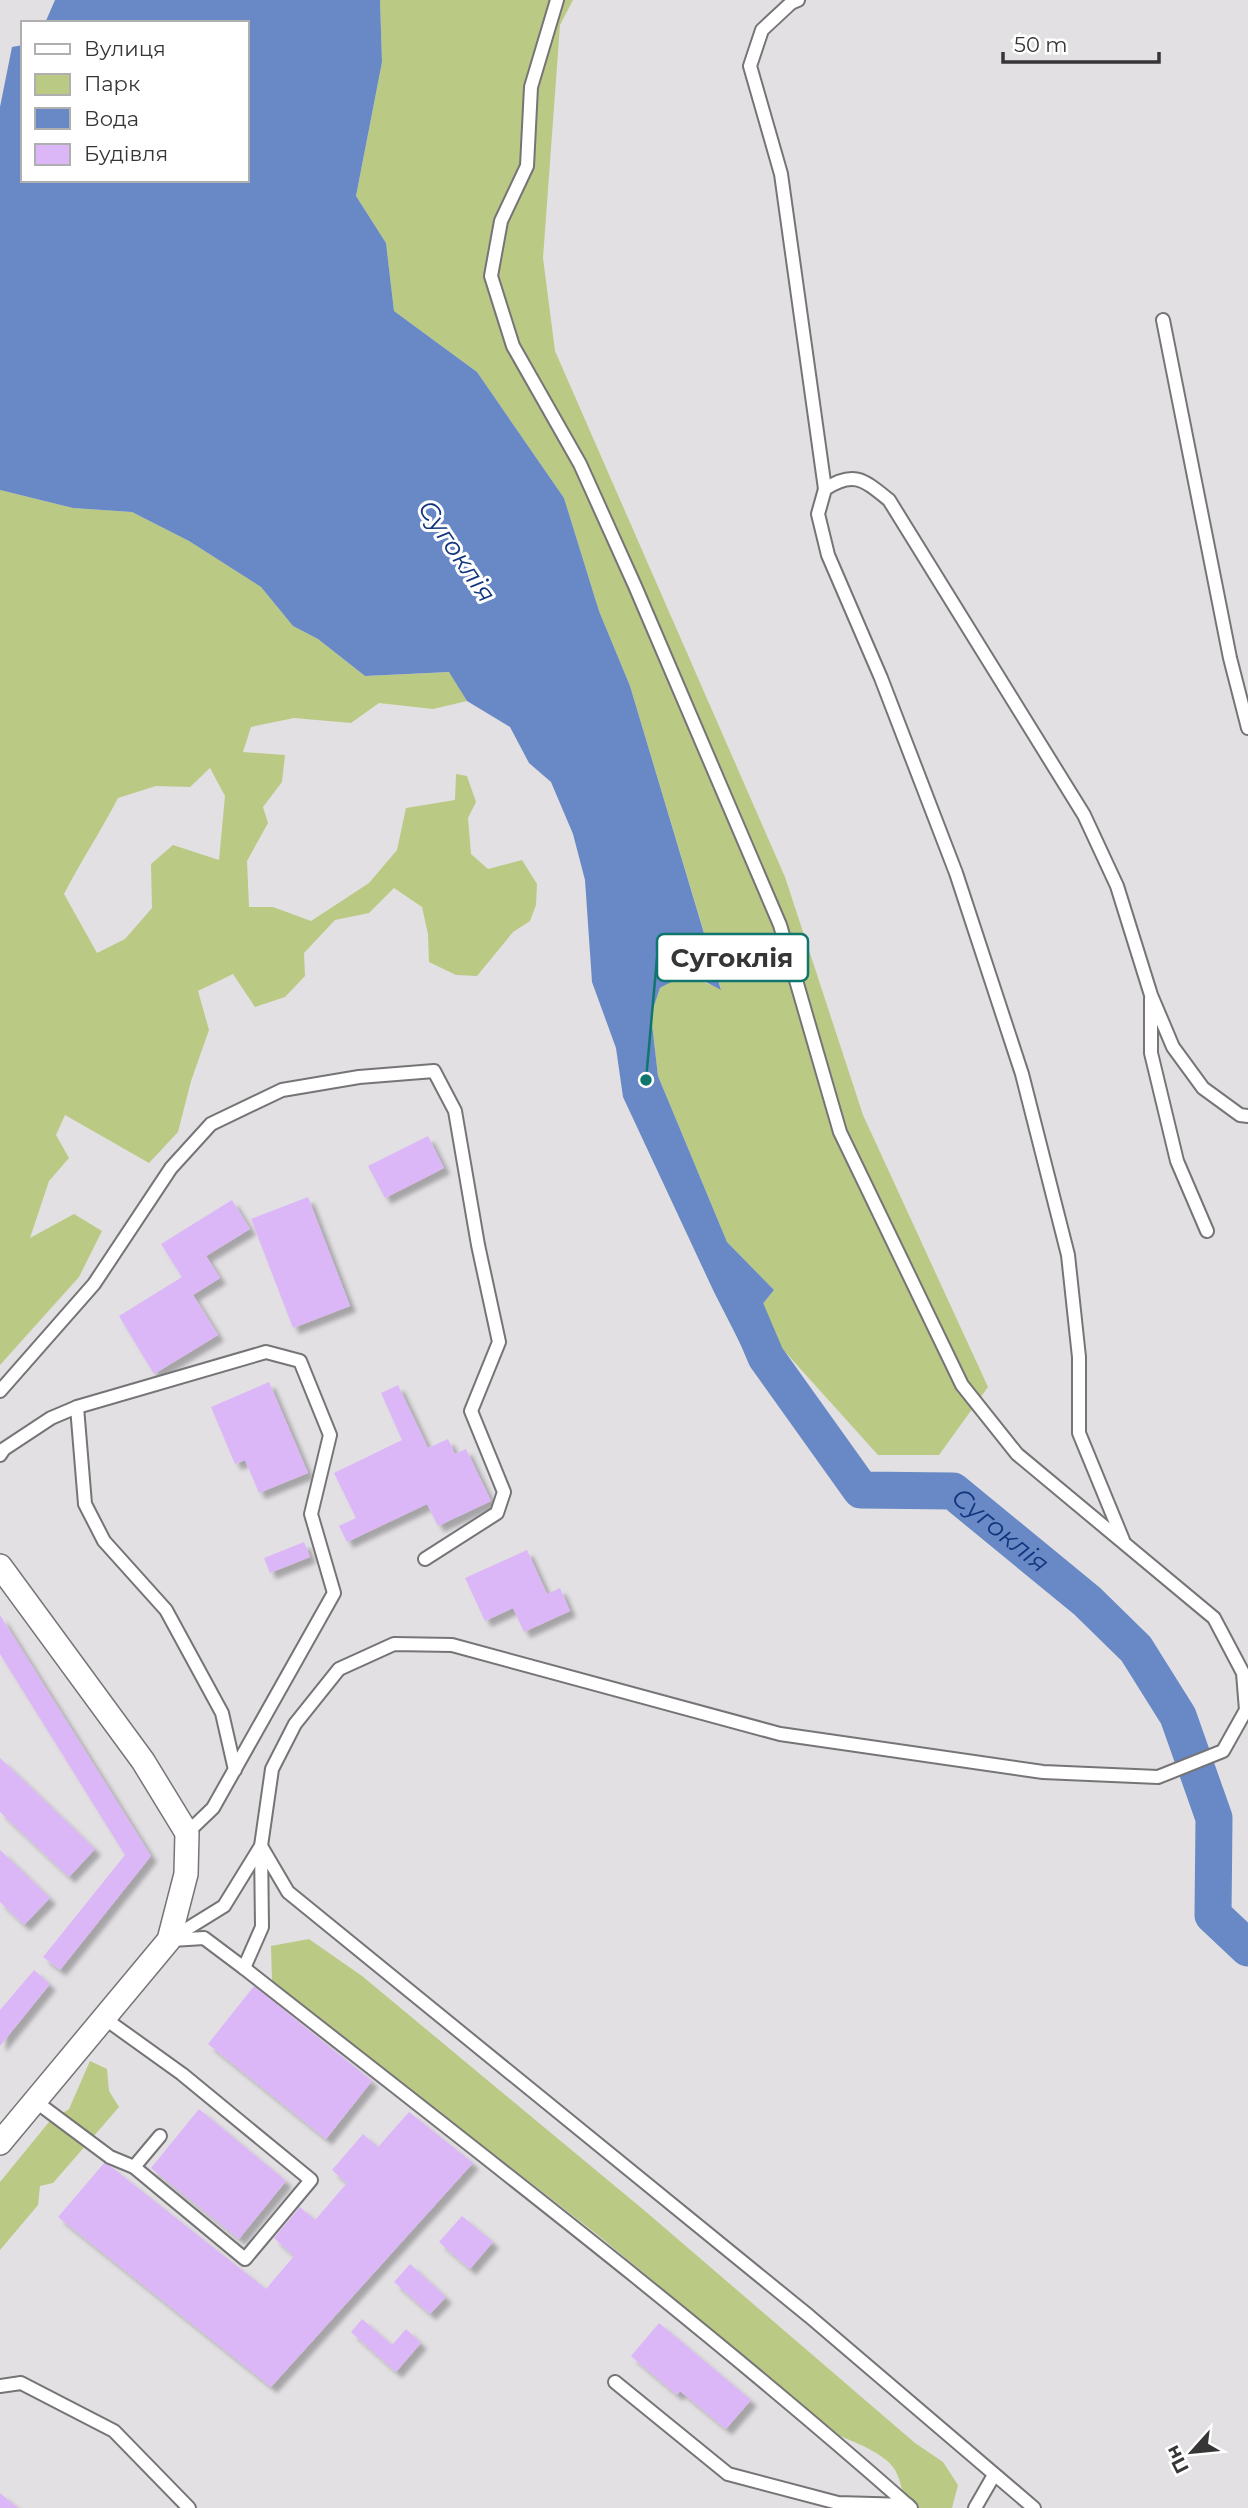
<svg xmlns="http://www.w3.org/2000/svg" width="1248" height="2508" viewBox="0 0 1248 2508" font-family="Montserrat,sans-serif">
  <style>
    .green { fill: #bac984; fill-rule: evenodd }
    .water { fill: #6889c5 }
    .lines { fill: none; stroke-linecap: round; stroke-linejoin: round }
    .river { stroke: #6889c5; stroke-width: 37 }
    .building { fill: #dcb7f8; filter: url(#shadow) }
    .service-casing { stroke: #767477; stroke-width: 16 }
    .minor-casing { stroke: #767477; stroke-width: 26 }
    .service { stroke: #fff; stroke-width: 12 }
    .minor { stroke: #fff; stroke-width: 23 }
    .labels { text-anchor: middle; stroke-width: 6; stroke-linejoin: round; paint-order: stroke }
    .water-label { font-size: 26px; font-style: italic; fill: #12367e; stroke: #fff }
    .leader { fill: none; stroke: #0f766e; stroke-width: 2.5 }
    .callout-dot { fill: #0f766e; stroke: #fff; stroke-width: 2.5 }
    .callout { fill: #fff; stroke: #0f766e; stroke-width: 2.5 }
    .callout-label { font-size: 26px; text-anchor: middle; font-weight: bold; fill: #363637 }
  </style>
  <defs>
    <filter id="shadow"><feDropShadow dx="6" dy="6" stdDeviation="2" flood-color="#0004"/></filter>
  </defs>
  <rect width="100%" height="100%" fill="#e2e0e3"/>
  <g class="green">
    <path d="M 380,0 L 573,0 L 560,25 L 543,258 L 555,351 L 785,877 L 863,1115 L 988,1387 L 939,1455 L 878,1455 L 778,1344 L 756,1312 L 774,1290 L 727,1242 L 658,1076 L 651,1015 L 660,988 C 691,969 693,979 721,989 L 630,686 L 599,611 L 564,498 L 477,372 L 394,311 L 386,243 L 356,196 L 382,62 Z"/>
    <path d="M 0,490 L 73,508 L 132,512 L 189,541 L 261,587 L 293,626 L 318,639 L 365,676 L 450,672 L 467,701 L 433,709 L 379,703 L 351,723 L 294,718 L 251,727 L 243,752 L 285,755 L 282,782 L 263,807 L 268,823 L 247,861 L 249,907 L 273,907 L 311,921 L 369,883 L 397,850 L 406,808 L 455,800 L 456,774 L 467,776 L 476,802 L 468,818 L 471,854 L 488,869 L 522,860 L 537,884 L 536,905 L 530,921 L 513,932 L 477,976 L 456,975 L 429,962 L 428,934 L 422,907 L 394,888 L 369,913 L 335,920 L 304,953 L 305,976 L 285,997 L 255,1007 L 233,974 L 198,991 L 209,1030 L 191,1081 L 178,1132 L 149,1163 L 65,1115 L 56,1135 L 69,1158 L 49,1181 L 30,1238 L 74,1214 L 102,1231 L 79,1277 L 0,1365 ZM 210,768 L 225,796 L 219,860 L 173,845 L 151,864 L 152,908 L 125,939 L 97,953 L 64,894 C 81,861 101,831 118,798 L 156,786 L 190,787 Z"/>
    <path d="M 309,1939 L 362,1976 L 645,2211 L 915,2443 L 943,2462 L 958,2485 L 952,2508 L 915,2508 C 898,2491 905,2493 897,2474 C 890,2455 856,2443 838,2435 L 599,2236 L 272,1982 L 271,1946 Z"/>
    <polygon points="90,2061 107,2069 109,2091 119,2107 53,2183 40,2186 38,2205 0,2250 0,2182 49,2122 69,2109"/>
  </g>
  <path class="water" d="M 55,0 L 380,0 L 382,62 L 356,196 L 386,243 L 394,311 L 477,372 L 564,498 L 599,611 L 630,686 L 721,990 C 696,976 687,972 660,988 L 651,1015 L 658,1076 L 727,1242 L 774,1290 L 756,1312 L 778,1344 L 766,1357 L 742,1347 L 714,1292 L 623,1097 L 616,1048 L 592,982 L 585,880 L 573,834 L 551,782 L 529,763 L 510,727 L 467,701 L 449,672 L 365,676 L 318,639 L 293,626 L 261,587 L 189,541 L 132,512 L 73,508 L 0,490 L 0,107 L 12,47 L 23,45 L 23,180 L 247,180 L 247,23 L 45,23 Z"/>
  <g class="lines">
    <path class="river" id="s1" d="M 746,1310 L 766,1357 L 861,1490 L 953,1491 L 1087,1601 L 1136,1649 L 1178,1716 L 1214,1818 L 1213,1915 L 1248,1948"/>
  </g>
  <g class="building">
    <polygon points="428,1136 444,1168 385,1198 368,1166"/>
    <polygon points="308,1197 350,1306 293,1328 251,1219"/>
    <polygon points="232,1200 250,1229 206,1256 220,1278 193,1295 218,1335 154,1374 119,1316 182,1277 161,1244"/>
    <polygon points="269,1382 308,1473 259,1493 245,1460 235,1464 211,1407"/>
    <polygon points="398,1385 428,1448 448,1439 455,1454 466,1449 491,1501 438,1526 427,1504 347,1542 339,1526 356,1518 334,1473 402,1440 381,1393"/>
    <polygon points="304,1542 310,1557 270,1573 264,1558"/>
    <polygon points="527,1550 547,1594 560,1588 570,1611 524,1632 513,1608 485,1621 465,1578"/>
    <polygon points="0,1615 151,1856 60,1970 43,1957 125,1855 0,1654"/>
    <polygon points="0,1758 95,1849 69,1877 0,1812"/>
    <polygon points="0,1850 50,1898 24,1925 0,1902"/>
    <polygon points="34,1970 50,1984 0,2046 0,2010"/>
    <polygon points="254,1986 372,2081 326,2139 208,2044"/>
    <polygon points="199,2109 286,2181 239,2239 151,2168"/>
    <polygon points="409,2112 473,2163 271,2387 58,2217 105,2162 266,2289 294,2256 274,2238 300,2207 315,2220 347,2183 332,2170 363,2134 378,2147"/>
    <polygon points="462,2216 493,2242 470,2269 439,2242"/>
    <polygon points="410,2264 446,2297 430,2314 394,2282"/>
    <polygon points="362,2319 392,2345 406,2329 421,2343 396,2372 351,2332"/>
    <polygon points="659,2323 751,2400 726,2429 680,2391 677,2395 631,2356"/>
    <polygon points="0,2493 18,2508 0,2508"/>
  </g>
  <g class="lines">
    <g class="service-casing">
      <g id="service">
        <polyline points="798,0 791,3 762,30 750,66 781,174 825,489"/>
        <polyline points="1163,320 1230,658 1248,728"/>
        <polyline points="1151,999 1151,1053 1177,1161 1207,1231"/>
        <polyline points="0,1391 94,1284 171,1168 211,1124 282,1090 359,1077 434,1071 455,1111 478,1245 499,1342 471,1411 504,1492 497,1513 425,1559"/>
        <polyline points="0,1455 4,1449 51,1418 77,1407"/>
        <path d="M 1123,1540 L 1079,1433 L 1079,1357 L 1068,1255 L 1022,1074 L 956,873 L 881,678 L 828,555 L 818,514 L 825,489 C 854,470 864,480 889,500 L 1084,815 L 1117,886 L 1151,995 L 1173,1047 L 1203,1088 L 1240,1115 L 1248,1116"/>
        <polyline points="187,1833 213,1808 334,1593 311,1514 330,1435 300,1361 266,1352 77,1407 85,1504 104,1541 166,1610 222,1713 235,1770"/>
        <polyline points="169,1940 224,1906 261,1846 272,1769 295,1724 339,1669 394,1644 452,1645 780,1734 1043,1772 1158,1777 1223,1751 1246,1710 1243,1673 1214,1618 1017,1454 962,1385 840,1132 780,925 635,586 580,464 513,346 491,276 501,221 527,166 531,87 557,0"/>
        <path d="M 172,1940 L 204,1938 L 244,1968 C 469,2145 697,2319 911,2508"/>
        <polyline points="244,1968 262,1927 261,1846 288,1892 809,2316 1034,2508"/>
        <polyline points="35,2101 110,2157 134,2167 245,2259 311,2180 182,2074 104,2018"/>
        <polyline points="134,2167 160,2136"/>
        <polyline points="615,2382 728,2474 838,2503 908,2505"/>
        <polyline points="0,2386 21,2383 114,2431 189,2508"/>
        <polyline points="975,2508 994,2475"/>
      </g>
    </g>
    <g class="minor-casing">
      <polyline id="minor" points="0,1566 143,1761 187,1833 186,1874 169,1940 0,2143"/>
    </g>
    <use href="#service" class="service"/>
    <use href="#minor" class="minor"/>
  </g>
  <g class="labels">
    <g class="water-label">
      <text transform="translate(457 551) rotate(56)" y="9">Сугоклія</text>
      <text dy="9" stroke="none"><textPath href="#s1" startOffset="368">Сугоклія</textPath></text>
    </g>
  </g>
  <path class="leader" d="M646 1080L657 958"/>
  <circle class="callout-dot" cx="646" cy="1080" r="7"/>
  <rect class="callout" x="657" y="934" width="151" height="47" rx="7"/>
  <g class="callout-label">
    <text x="732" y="967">Сугоклія</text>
  </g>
  <rect x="21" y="21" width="228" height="161" fill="#ffffff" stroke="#afafaf" stroke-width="2"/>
  <rect x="35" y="44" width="35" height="10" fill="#ffffff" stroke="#afafaf" stroke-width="2"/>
  <text x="84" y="56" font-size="21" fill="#363637">Вулиця</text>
  <rect x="35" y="74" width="35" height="21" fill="#bac984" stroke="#afafaf" stroke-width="2"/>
  <text x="84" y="91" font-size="21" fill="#363637">Парк</text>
  <rect x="35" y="108" width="35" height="21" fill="#6889c5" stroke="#afafaf" stroke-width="2"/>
  <text x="84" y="126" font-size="21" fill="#363637">Вода</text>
  <rect x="35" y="144" width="35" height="21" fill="#dcb7f8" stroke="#afafaf" stroke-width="2"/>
  <text x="84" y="161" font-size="21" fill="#363637">Будівля</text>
  <g transform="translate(1192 2452) rotate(243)" stroke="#ffffff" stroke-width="5" paint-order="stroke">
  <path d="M0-5L12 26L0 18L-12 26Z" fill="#363637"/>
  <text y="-10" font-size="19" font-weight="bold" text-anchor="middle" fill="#363637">Пн</text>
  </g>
  <path d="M1003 52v10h156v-10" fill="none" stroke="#363637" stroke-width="3.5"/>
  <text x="1014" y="52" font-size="21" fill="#363637" stroke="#ffffff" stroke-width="5" paint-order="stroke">50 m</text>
</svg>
